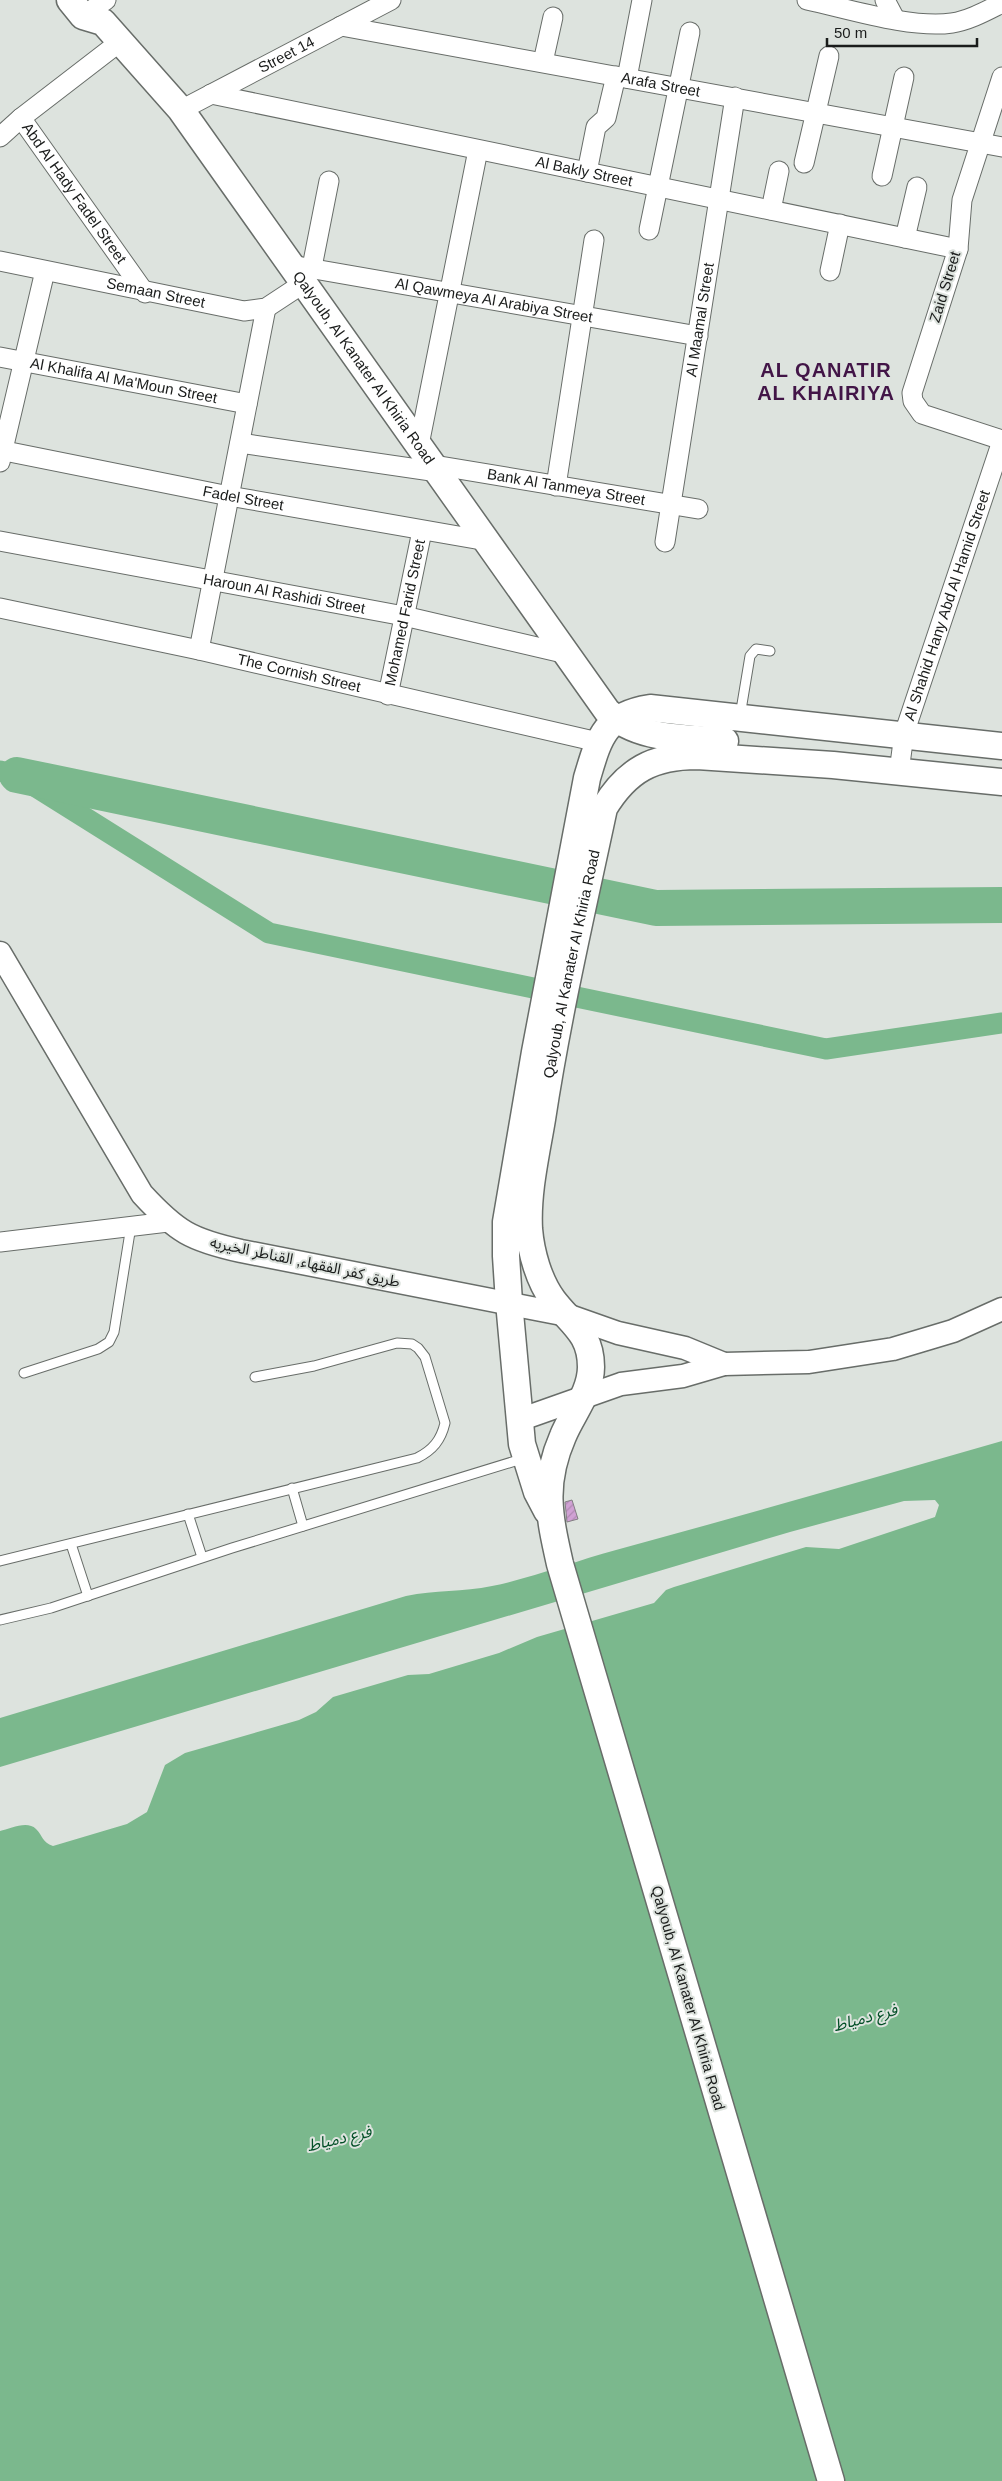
<svg xmlns="http://www.w3.org/2000/svg" width="1002" height="2481" viewBox="0 0 1002 2481" font-family="Helvetica,'Noto Sans Arabic',sans-serif">
  <style>
    .water { fill: #7bb88d }
    .lines { fill: none; stroke-linecap: round; stroke-linejoin: round }
    .canal { stroke: #7bb88d; stroke-width: 21 }
    .river { stroke: #7bb88d; stroke-width: 36 }
    .building { fill: url(#building-hatch); stroke: #847f84 }
    .service-casing { stroke: #686d69; stroke-width: 11 }
    .minor-casing { stroke: #686d69; stroke-width: 21 }
    .tertiary-casing { stroke: #686d69; stroke-width: 25 }
    .secondary-casing { stroke: #686d69; stroke-width: 29 }
    .service { stroke: #fff; stroke-width: 9 }
    .minor { stroke: #fff; stroke-width: 19 }
    .tertiary { stroke: #fff; stroke-width: 22 }
    .secondary { stroke: #fff; stroke-width: 26 }
    .labels { text-anchor: middle; stroke-width: 4; stroke-linejoin: round; paint-order: stroke }
    .street-label { font-size: 15px; fill: #1a1c1b; stroke: #dde3de }
    .water-label { font-size: 16px; font-style: italic; fill: #034f27; stroke: #dde3de }
    .district-label { font-size: 20px; font-weight: bold; letter-spacing: 1px; fill: #421547; stroke: #dde3de }
  </style>
  <defs>
    <pattern id="building-hatch" width="6" height="6" patternUnits="userSpaceOnUse" patternTransform="scale(1.25)"><rect width="6" height="6" fill="#d0a1d4"/><path d="M-1 1l2-2M0 6l6-6M5 7l2-2" fill="none" stroke="#b28ab5"/></pattern>
  </defs>
  <rect width="100%" height="100%" fill="#dde3de"/>
  <path class="water" d="M 1002,1441 L 1002,2481 L 0,2481 L 0,1831 C 10,1829 27,1820 36,1829 C 43,1836 42,1842 53,1846 L 127,1824 L 147,1812 L 165,1765 L 185,1753 L 299,1720 L 316,1712 L 333,1697 L 408,1675 L 429,1674 L 499,1653 L 537,1637 L 654,1603 L 666,1590 L 674,1587 L 806,1547 L 839,1549 L 935,1517 L 939,1505 L 935,1500 L 904,1501 L 790,1532 L 0,1767 L 0,1718 L 406,1596 C 435,1590 463,1592 492,1586 C 532,1578 575,1561 616,1550 C 745,1515 873,1478 1002,1441 Z"/>
  <g class="lines">
    <polyline class="canal" points="0,771 17,775 269,933 826,1049 1002,1023"/>
    <polyline class="river" points="17,775 656,908 1002,905"/>
  </g>
  <polygon class="building" points="572,1500 578,1519 567,1522 565,1502"/>
  <g class="lines">
    <g class="service-casing">
      <g id="service">
        <polyline points="740,716 750,656 756,649 770,651"/>
        <polyline points="24,1373 98,1349 109,1342 114,1332 131,1226"/>
        <polyline points="292,1488 303,1526"/>
        <polyline points="188,1514 202,1557"/>
        <polyline points="71,1544 88,1596"/>
        <path d="M 0,1561 L 417,1458 C 433,1450 441,1440 445,1423 L 425,1357 L 418,1348 L 412,1344 L 397,1343 L 314,1366 L 255,1377"/>
        <polyline points="0,1620 51,1608 232,1548 525,1458"/>
      </g>
    </g>
    <g class="minor-casing">
      <g id="minor">
        <path d="M 807,0 C 849,9 911,29 952,23 C 970,20 986,11 1002,3"/>
        <polyline points="885,0 895,19"/>
        <polyline points="83,16 106,0"/>
        <path id="s1" d="M 341,26 L 1002,147"/>
        <polyline points="543,62 553,17"/>
        <polyline points="1002,77 962,200 958,249 912,393 913,401 922,414 1002,440"/>
        <polyline points="627,78 642,0"/>
        <path id="s2" d="M 211,94 L 958,249"/>
        <path id="s3" d="M 181,110 L 391,0"/>
        <path id="s4" d="M 21,118 L 145,293"/>
        <polyline points="0,137 21,118 121,41"/>
        <polyline points="804,163 829,56"/>
        <polyline points="587,172 596,127 606,118 616,76"/>
        <polyline points="882,176 904,77"/>
        <polyline points="771,210 779,171"/>
        <polyline points="649,230 690,32"/>
        <polyline points="905,238 917,187"/>
        <path id="s5" d="M 0,261 L 244,311 L 266,308 L 304,283"/>
        <path id="s6" d="M 291,265 L 698,336"/>
        <polyline points="312,267 329,181"/>
        <polyline points="830,271 840,224"/>
        <path id="s7" d="M 0,357 L 247,404"/>
        <polyline points="240,443 438,472"/>
        <polyline points="419,445 478,150"/>
        <path id="s8" d="M 0,450 L 229,496 L 487,541"/>
        <polyline points="0,462 45,271"/>
        <path id="s9" d="M 434,465 L 698,509"/>
        <polyline points="556,486 594,240"/>
        <path id="s10" d="M 0,541 L 404,616 L 567,654"/>
        <path id="s11" d="M 665,542 L 735,97"/>
        <path id="s12" d="M 0,608 L 199,650 L 598,742"/>
        <polyline points="199,650 266,308"/>
        <path id="s13" d="M 388,695 L 422,531"/>
        <path id="s14" d="M 899,772 L 904,734 L 1002,441"/>
        <polyline points="0,1242 168,1222"/>
      </g>
    </g>
    <g class="tertiary-casing">
      <g id="tertiary">
        <path d="M 0,953 L 142,1194 C 177,1232 191,1240 241,1251 L 567,1315 L 618,1333 L 685,1348 L 724,1364"/>
        <polyline points="519,1420 621,1384 683,1376 724,1364 809,1362 893,1349 953,1331 1002,1309"/>
      </g>
    </g>
    <g class="secondary-casing">
      <g id="secondary">
        <path id="s15" d="M 70,0 L 83,16 L 103,22 L 181,110 L 607,711 C 638,741 684,737 725,741"/>
        <path d="M 547,1511 L 537,1492 L 522,1444 L 509,1302 L 506,1256 L 506,1222 L 535,1052 L 587,778 C 599,738 604,715 650,708 L 1002,746"/>
        <path id="s16" d="M 831,2481 L 560,1564 C 549,1515 542,1484 563,1436 C 572,1414 591,1392 591,1367 C 591,1333 571,1324 553,1300 C 539,1281 531,1253 529,1229 C 527,1193 536,1155 542,1119 C 558,1014 582,911 604,808 C 627,770 653,756 697,756 L 833,765 L 1002,782"/>
      </g>
    </g>
    <use href="#service" class="service"/>
    <use href="#minor" class="minor"/>
    <use href="#tertiary" class="tertiary"/>
    <use href="#secondary" class="secondary"/>
  </g>
  <g class="labels">
    <g class="street-label">
      <text dy="5" stroke="none"><textPath href="#s3" startOffset="119">Street 14</textPath></text>
      <text dy="5" stroke="none"><textPath href="#s1" startOffset="325">Arafa Street</textPath></text>
      <text dy="5" stroke="none"><textPath href="#s2" startOffset="381">Al Bakly Street</textPath></text>
      <text dy="5" stroke="none"><textPath href="#s4" startOffset="92">Abd Al Hady Fadel Street</textPath></text>
      <text transform="translate(945 287) rotate(-73)" y="5">Zaid Street</text>
      <text dy="5" stroke="none"><textPath href="#s5" startOffset="159">Semaan Street</textPath></text>
      <text dy="5" stroke="none"><textPath href="#s6" startOffset="206">Al Qawmeya Al Arabiya Street</textPath></text>
      <text dy="5" stroke="none"><textPath href="#s11" startOffset="225">Al Maamal Street</textPath></text>
      <text dy="5" stroke="none"><textPath href="#s15" startOffset="475">Qalyoub, Al Kanater Al Khiria Road</textPath></text>
      <text dy="5" stroke="none"><textPath href="#s7" startOffset="126">Al Khalifa Al Ma'Moun Street</textPath></text>
      <text dy="5" stroke="none"><textPath href="#s9" startOffset="134">Bank Al Tanmeya Street</textPath></text>
      <text dy="5" stroke="none"><textPath href="#s8" startOffset="248">Fadel Street</textPath></text>
      <text dy="5" stroke="none"><textPath href="#s10" startOffset="289">Haroun Al Rashidi Street</textPath></text>
      <text dy="5" stroke="none"><textPath href="#s14" startOffset="174">Al Shahid Hany Abd Al Hamid Street</textPath></text>
      <text dy="5" stroke="none"><textPath href="#s13" startOffset="84">Mohamed Farid Street</textPath></text>
      <text dy="5" stroke="none"><textPath href="#s12" startOffset="306">The Cornish Street</textPath></text>
      <text dy="5" stroke="none"><textPath href="#s16" startOffset="1586">Qalyoub, Al Kanater Al Khiria Road</textPath></text>
      <text transform="translate(305 1262) rotate(12)" y="5">طريق كفر الفقهاء, القناطر الخيريه</text>
      <text transform="translate(688 1998) rotate(74)" y="5">Qalyoub, Al Kanater Al Khiria Road</text>
    </g>
    <g class="water-label">
      <text transform="translate(865 2017) rotate(-15)" y="6">فرع دمياط</text>
      <text transform="translate(339 2138) rotate(-13)" y="6">فرع دمياط</text>
    </g>
    <g class="district-label">
      <text x="826" y="377">AL QANATIR<tspan x="826" dy="23">AL KHAIRIYA</tspan></text>
    </g>
  </g>
  <path d="M827 38v8h150v-8" fill="none" stroke="#1a1c1b" stroke-width="2.5"/>
  <text x="834" y="38" font-size="15" fill="#1a1c1b" stroke="#dde3de" stroke-width="4" paint-order="stroke">50 m</text>
</svg>
